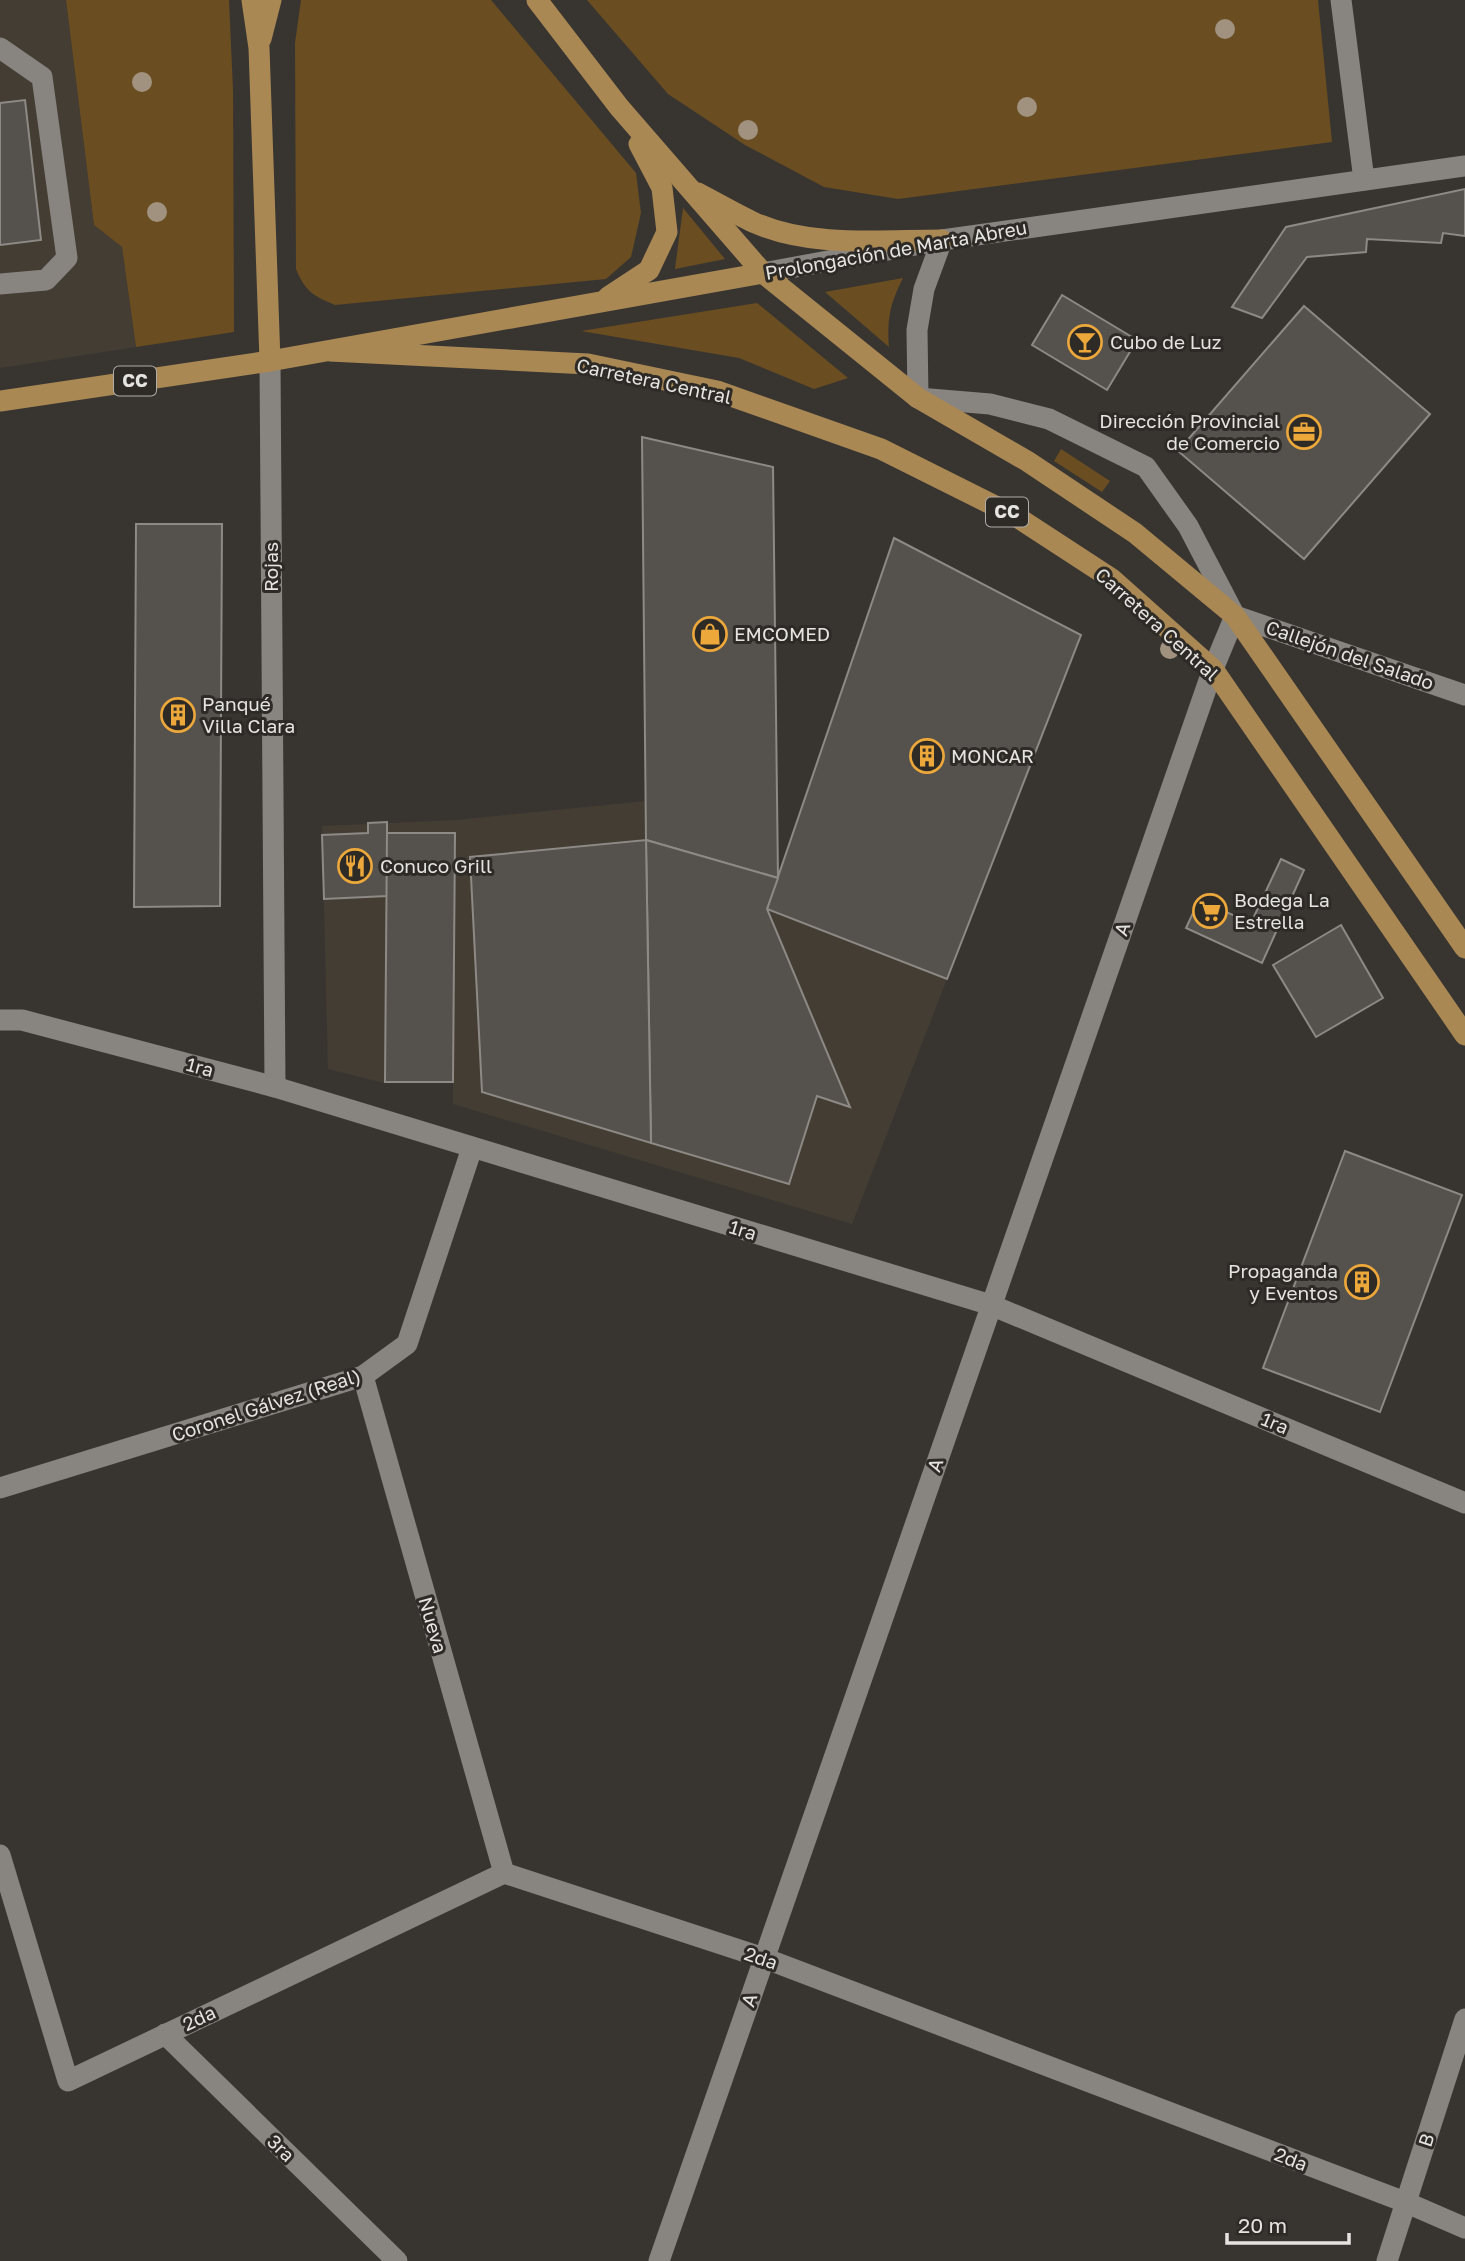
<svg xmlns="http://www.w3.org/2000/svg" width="1465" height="2261" viewBox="0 0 1465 2261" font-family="'Golos Text',sans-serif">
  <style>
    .built { fill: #443d34 }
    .green { fill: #6a4d21 }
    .building { fill: #55524e; stroke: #8d8985; stroke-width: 2 }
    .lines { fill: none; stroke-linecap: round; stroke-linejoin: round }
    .lane { stroke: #888480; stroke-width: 21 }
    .street { stroke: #888480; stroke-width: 21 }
    .secondary { stroke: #888480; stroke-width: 21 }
    .primary { stroke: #aa8854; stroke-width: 21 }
    .tree { fill: #a1927f }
    .labels { text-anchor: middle; stroke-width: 6; stroke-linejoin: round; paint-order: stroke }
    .shield { fill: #2e2b27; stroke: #afaca9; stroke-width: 2 }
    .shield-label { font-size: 18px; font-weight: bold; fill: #e6e4e1 }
    .street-label { font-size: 19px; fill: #e6e4e1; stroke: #2e2b27 }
    .poi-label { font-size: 19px; fill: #e6e4e1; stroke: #2e2b27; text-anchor: start }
  </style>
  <rect width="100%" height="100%" fill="#383531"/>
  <g class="built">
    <polygon points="0,0 66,0 94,225 122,247 136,347 0,368"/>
    <polygon points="646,801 767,909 947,979 852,1224 453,1104 453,1082 384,1083 328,1069 322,826 456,820"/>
  </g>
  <g class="green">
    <polygon points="66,0 229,0 233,90 234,332 136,347 122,247 94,225"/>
    <path d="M 301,0 L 491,0 L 636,173 L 641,213 L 631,257 L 606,279 L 335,305 C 313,296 305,291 296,269 L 295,43 Z"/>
    <polygon points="587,0 1318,0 1332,142 898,199 824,187 745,145 668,94"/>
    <polygon points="683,208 725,259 675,269"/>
    <path d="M 903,278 C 890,304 887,318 889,347 L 825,292 Z"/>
    <polygon points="757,303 848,378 814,389 739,358 581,331"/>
    <polygon points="1061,449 1110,481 1102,492 1054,461"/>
  </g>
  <g class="building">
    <polygon points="25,100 41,240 0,245 0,103"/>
    <polygon points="1465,189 1465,236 1443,233 1441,243 1367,239 1366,252 1307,257 1262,318 1232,307 1286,227"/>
    <polygon points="1062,295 1137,340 1107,390 1032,345"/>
    <polygon points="1304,306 1430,414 1304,559 1178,451"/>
    <polygon points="642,437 773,467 778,878 646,840"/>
    <polygon points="136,524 222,524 220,906 134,907"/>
    <polygon points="894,538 1081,635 947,979 767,909"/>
    <polygon points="387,822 387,896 324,899 322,835 368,833 368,823"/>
    <polygon points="387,833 455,833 453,1082 385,1082"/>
    <polygon points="646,840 778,878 767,909 850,1107 817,1096 789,1184 651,1143"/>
    <polygon points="646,840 651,1143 482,1092 470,857"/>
    <polygon points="1281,859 1304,870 1262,963 1186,928 1199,900 1251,923"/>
    <polygon points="1341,925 1383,998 1316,1037 1273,965"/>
    <polygon points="1345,1151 1462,1195 1380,1412 1263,1368"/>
  </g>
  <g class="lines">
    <g class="lane">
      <polyline points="1341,0 1364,180"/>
      <polyline points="0,48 42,77 67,258 46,280 0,284"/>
      <polyline points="918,398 990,404 1049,419 1146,467 1188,526 1235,616"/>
    </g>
    <g class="street">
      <polyline points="270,361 275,1087"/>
      <polyline points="0,1020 22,1020 275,1087 991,1305 1465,1503"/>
      <polyline points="363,1376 504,1873"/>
      <polyline points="0,1488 363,1376 407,1344 472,1148"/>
      <polyline points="0,1855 68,2081 504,1873 764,1958 1405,2202 1465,2228"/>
      <polyline points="165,2034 397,2261"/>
      <polyline points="659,2261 1213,669 1235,616 1465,695"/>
      <polyline points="1387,2261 1465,2019"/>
    </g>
    <g class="secondary">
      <polyline points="763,273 942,240 1465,166"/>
      <polyline points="918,398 917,330 924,289 942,240"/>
    </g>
    <g class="primary">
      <polyline points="252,0 259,48 270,361"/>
      <polyline points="537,0 619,107 763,273 918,398 1027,461 1135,533 1235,616 1465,948"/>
      <polyline points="261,39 271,0"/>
      <path d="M 698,193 C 717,203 736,214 755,223 C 812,248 881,240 942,240"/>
      <polyline points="608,297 649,270 667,232 662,188 639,144"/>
      <polyline points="330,351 588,364 717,391 881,449 1017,517 1112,579 1213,669 1465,1035"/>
      <polyline points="0,401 270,361 763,273"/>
    </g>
  </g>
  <g class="tree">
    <circle cx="1225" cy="29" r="10"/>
    <circle cx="142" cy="82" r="10"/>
    <circle cx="1027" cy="107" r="10"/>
    <circle cx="748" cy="130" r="10"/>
    <circle cx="157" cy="212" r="10"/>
    <circle cx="1170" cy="649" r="10"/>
  </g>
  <defs>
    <g id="bar-ring" transform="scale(1.75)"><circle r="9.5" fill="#2e2b27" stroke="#eda83b" stroke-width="1.5"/><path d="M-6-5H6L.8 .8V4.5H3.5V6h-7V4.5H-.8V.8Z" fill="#eda83b"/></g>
    <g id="office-ring" transform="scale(1.75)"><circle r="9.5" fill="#2e2b27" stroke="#eda83b" stroke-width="1.5"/><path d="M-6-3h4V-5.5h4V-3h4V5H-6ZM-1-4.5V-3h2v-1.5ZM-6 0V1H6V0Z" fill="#eda83b"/></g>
    <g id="shop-ring" transform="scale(1.75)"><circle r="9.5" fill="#2e2b27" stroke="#eda83b" stroke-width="1.5"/><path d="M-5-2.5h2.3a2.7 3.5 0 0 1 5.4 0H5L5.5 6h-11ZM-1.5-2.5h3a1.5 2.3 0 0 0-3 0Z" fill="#eda83b"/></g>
    <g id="building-ring" transform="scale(1.75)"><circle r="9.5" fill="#2e2b27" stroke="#eda83b" stroke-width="1.5"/><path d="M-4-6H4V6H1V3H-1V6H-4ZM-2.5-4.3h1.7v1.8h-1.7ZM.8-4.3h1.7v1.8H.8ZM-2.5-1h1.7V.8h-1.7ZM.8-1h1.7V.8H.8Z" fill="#eda83b"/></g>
    <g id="restaurant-ring" transform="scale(1.75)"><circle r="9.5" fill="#2e2b27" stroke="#eda83b" stroke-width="1.5"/><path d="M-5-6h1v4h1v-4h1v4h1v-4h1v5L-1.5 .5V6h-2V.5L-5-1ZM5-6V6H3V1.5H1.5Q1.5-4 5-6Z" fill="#eda83b"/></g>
    <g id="supermarket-ring" transform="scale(1.75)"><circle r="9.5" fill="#2e2b27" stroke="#eda83b" stroke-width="1.5"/><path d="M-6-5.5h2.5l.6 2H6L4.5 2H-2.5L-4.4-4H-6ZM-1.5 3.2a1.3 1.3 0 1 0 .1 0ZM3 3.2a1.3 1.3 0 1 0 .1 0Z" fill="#eda83b"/></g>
  </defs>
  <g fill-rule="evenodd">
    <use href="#bar-ring" x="1085" y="342"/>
    <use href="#office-ring" x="1304" y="432"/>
    <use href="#shop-ring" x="710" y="634"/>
    <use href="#building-ring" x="178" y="715"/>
    <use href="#building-ring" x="927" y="756"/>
    <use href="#restaurant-ring" x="355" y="866"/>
    <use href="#supermarket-ring" x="1210" y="911"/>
    <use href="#building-ring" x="1362" y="1282"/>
  </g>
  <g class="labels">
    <g class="shield">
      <rect x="114" y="366.5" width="42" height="29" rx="5"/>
      <rect x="986" y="497.5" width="42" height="29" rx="5"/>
    </g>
    <g class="shield-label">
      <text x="135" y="387">CC</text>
      <text x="1007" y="518">CC</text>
    </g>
    <g class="street-label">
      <text transform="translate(896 250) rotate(-10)" y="7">Prolongación de Marta Abreu</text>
      <text transform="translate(654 381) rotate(12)" y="7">Carretera Central</text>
      <text transform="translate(271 567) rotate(-90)" y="7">Rojas</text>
      <text transform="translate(1157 624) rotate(42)" y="7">Carretera Central</text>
      <text transform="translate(1350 655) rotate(19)" y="7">Callejón del Salado</text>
      <text transform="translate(1122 929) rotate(-71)" y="7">A</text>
      <text transform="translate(200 1067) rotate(15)" y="7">1ra</text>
      <text transform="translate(743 1230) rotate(17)" y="7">1ra</text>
      <text transform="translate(266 1405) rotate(-18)" y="7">Coronel Gálvez (Real)</text>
      <text transform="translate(1275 1423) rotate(23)" y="7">1ra</text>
      <text transform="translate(935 1465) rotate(-71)" y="7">A</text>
      <text transform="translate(433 1625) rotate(74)" y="7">Nueva</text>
      <text transform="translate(761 1958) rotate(19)" y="7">2da</text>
      <text transform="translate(749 2000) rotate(-71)" y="7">A</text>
      <text transform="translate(199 2018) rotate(-25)" y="7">2da</text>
      <text transform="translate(1426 2140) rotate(-72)" y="7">B</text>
      <text transform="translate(281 2148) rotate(44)" y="7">3ra</text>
      <text transform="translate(1291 2159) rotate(21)" y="7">2da</text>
    </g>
    <g class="poi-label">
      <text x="1110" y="349">Cubo de Luz</text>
      <text x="1280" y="428" text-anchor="end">Dirección Provincial<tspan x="1280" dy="22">de Comercio</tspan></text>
      <text x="734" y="641">EMCOMED</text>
      <text x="202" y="711">Panqué<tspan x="202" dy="22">Villa Clara</tspan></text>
      <text x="951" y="763">MONCAR</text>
      <text x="380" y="873">Conuco Grill</text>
      <text x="1234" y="907">Bodega La<tspan x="1234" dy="22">Estrella</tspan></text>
      <text x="1338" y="1278" text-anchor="end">Propaganda<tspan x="1338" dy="22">y Eventos</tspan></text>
    </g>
  </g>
  <path d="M1227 2233v10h122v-10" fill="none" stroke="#e6e4e1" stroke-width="3.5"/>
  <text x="1238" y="2233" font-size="21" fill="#e6e4e1" stroke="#2e2b27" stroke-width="5" paint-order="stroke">20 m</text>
</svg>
